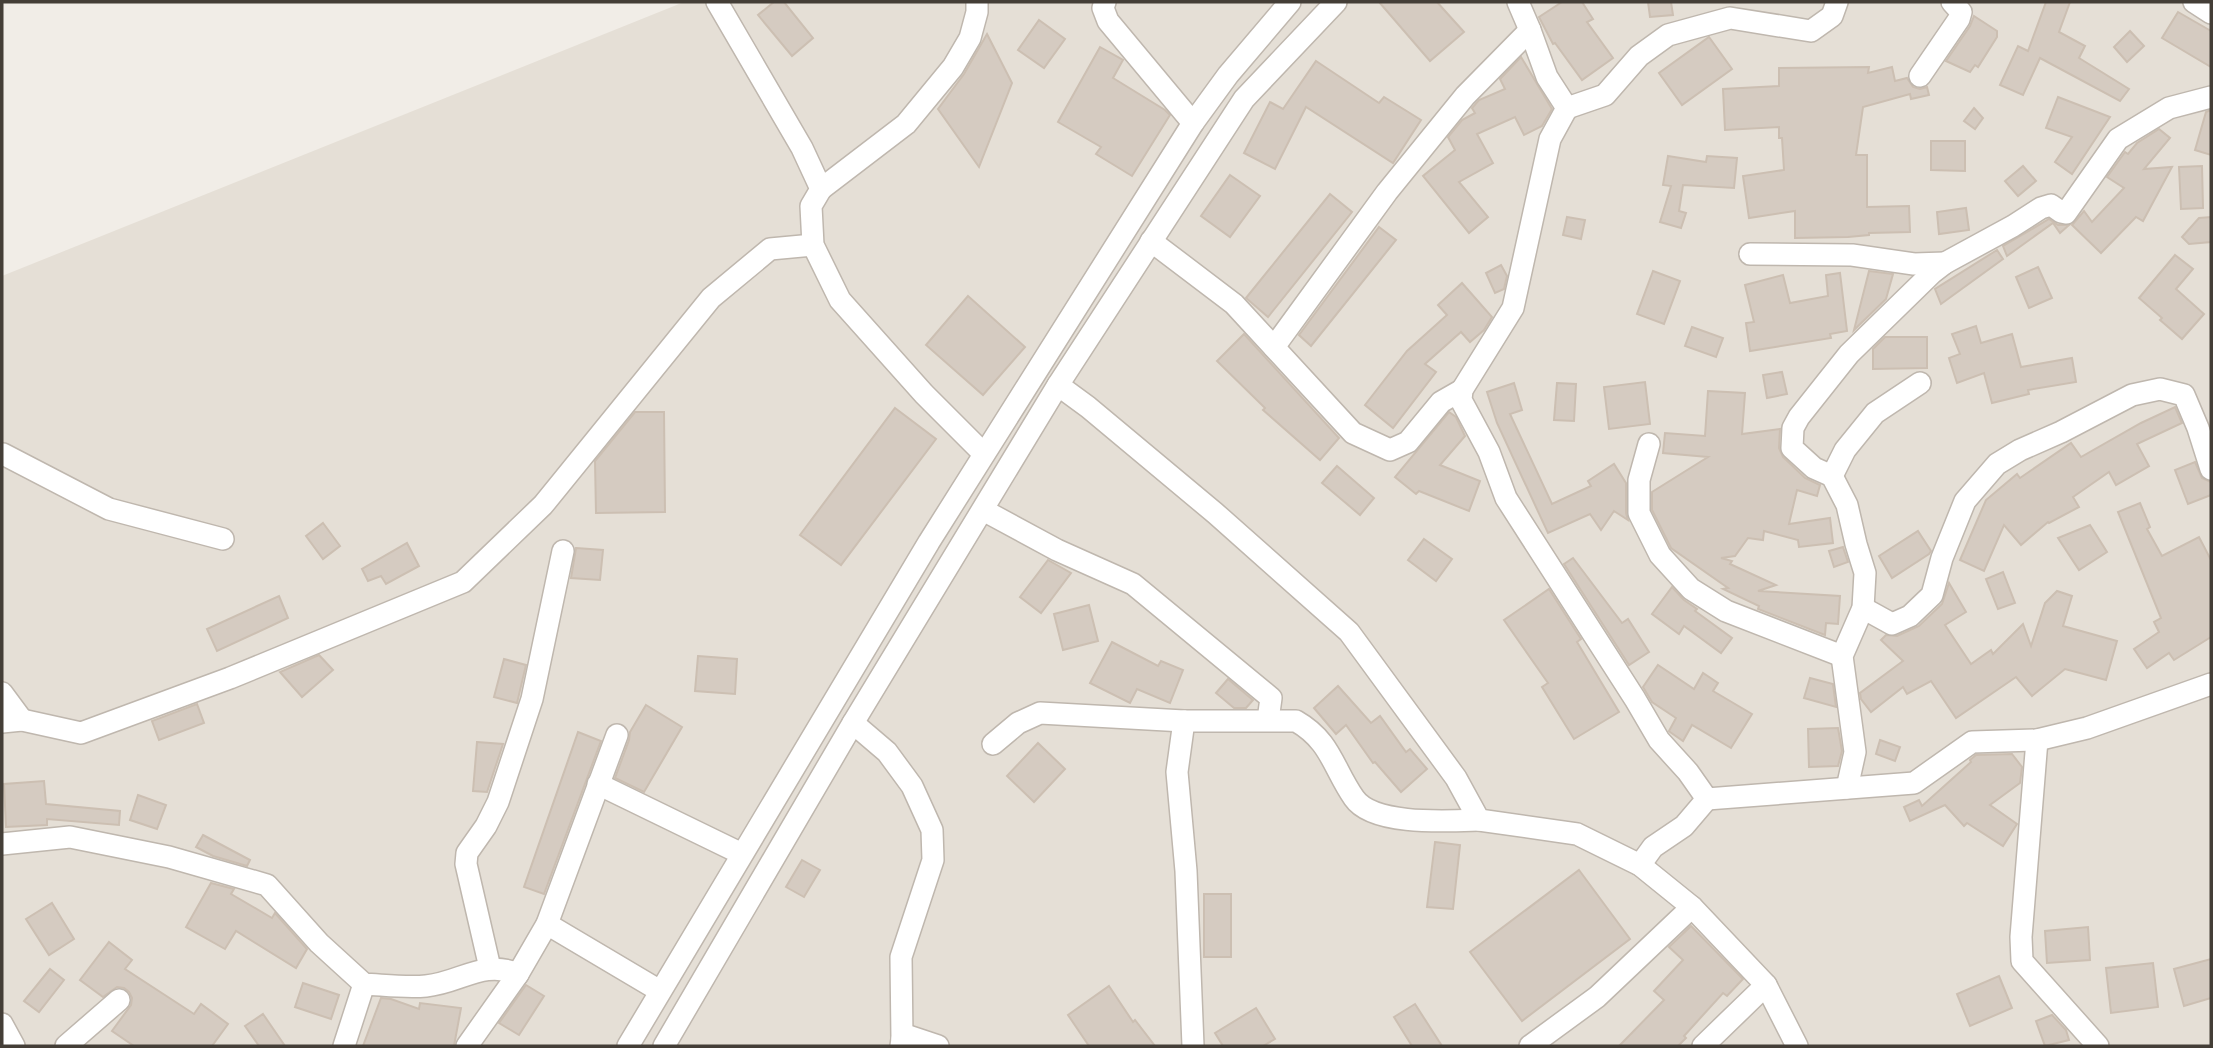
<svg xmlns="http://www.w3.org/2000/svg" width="2213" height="1048" viewBox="0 0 2213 1048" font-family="'Space Grotesk',sans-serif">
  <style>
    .residential { fill: #e5dfd6 }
    .building { fill: #d5cbc1; stroke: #ccbfb2; stroke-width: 2 }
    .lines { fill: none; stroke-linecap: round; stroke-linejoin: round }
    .minor-casing { stroke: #bfb7ae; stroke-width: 24 }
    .minor { stroke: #fff; stroke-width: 21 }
  </style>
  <rect width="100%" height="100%" fill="#f1ede7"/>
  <polygon class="residential" points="684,2 2211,2 2211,1046 2,1046 2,276"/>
  <g class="building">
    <polygon points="774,2 784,2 813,38 792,56 758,15"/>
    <polygon points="1379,2 1437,2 1464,32 1430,61"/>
    <polygon points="1562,2 1582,2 1593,19 1587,22 1613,58 1582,80 1555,43 1553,44 1539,17"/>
    <polygon points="1648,2 1671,2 1673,15 1650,17"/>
    <polygon points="2046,2 2070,2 2059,32 2085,46 2079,58 2129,89 2120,101 2040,58 2023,95 2000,85 2018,46 2028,51"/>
    <polygon points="2178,12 2211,31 2211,67 2162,38"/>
    <polygon points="1974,16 1997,31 1997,37 1978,67 1975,65 1970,72 1946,61 1970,26"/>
    <polygon points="1039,20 1065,39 1044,68 1018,50"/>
    <polygon points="2130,31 2144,46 2127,62 2114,47"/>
    <polygon points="987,34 1012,83 979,167 938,109 964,74"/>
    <polygon points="1709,37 1732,69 1682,105 1659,73"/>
    <polygon points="1100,47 1123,60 1113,78 1165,110 1170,115 1132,176 1096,154 1101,147 1058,122"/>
    <polygon points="1521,57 1552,109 1542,126 1524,135 1515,117 1477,134 1493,163 1459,182 1488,217 1469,233 1423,176 1455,150 1448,137 1462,120 1475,113 1472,108 1479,100 1505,89 1500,79"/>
    <polygon points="1316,61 1379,103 1384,97 1421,120 1393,163 1306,107 1275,169 1244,153 1270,102 1283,109"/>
    <polygon points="1869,67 1868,73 1892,67 1895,81 1907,78 1913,87 1920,89 1927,87 1929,95 1911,99 1910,94 1863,107 1856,155 1867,155 1867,207 1909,206 1910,232 1869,233 1869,235 1848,237 1795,238 1795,211 1749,218 1743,176 1784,170 1782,138 1779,138 1779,127 1725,130 1723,89 1779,86 1779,68"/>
    <polygon points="2058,97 2110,117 2072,174 2055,162 2072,137 2046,128"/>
    <polygon points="1974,108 1983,118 1975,129 1964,121"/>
    <polygon points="2211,110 2211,155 2195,150 2206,112"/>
    <polygon points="2159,129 2170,138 2144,169 2172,167 2143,221 2136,217 2101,253 2072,225 2084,211 2092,222 2124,188 2107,177 2125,152 2128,154 2137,143"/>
    <polygon points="1931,141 1965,141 1965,171 1931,170"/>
    <polygon points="1668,156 1706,162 1707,156 1737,158 1734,188 1683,185 1679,211 1686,213 1681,228 1660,222 1671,186 1663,185"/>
    <polygon points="2023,166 2036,181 2018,196 2005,181"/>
    <polygon points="2202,166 2203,208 2181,209 2179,167"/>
    <polygon points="1230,175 1260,196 1230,237 1201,216"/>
    <polygon points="1330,194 1352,212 1268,317 1246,298"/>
    <polygon points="1966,208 1969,230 1939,234 1937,212"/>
    <polygon points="1567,217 1585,220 1581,239 1563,235"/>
    <polygon points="2211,217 2211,242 2189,244 2182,237 2199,218"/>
    <polygon points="2049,219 2058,225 2069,225 2060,233 2053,223 2007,256 2003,246"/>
    <polygon points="1379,227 1396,240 1311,346 1299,335"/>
    <polygon points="1997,250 2003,259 1941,304 1935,289"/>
    <polygon points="2175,255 2193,269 2176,289 2204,314 2182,339 2160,320 2162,318 2139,298"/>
    <polygon points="1501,265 1507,276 1504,289 1495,293 1486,273"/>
    <polygon points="2038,267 2052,298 2029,308 2016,277"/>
    <polygon points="1653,271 1680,281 1664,324 1637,314"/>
    <polygon points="1869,271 1893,274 1886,299 1854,330"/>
    <polygon points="1840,273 1847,331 1830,334 1831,338 1750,351 1746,323 1754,322 1745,285 1783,275 1790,303 1828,296 1826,275"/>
    <polygon points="1462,283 1492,317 1484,330 1470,342 1461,332 1425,364 1436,372 1393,428 1365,405 1407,351 1447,315 1438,305"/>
    <polygon points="968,296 1025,347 983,395 926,345"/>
    <polygon points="1976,326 1981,343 2012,334 2021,367 2072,358 2076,382 2028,390 2029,394 1992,403 1984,373 1957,383 1949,358 1960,354 1952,334"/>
    <polygon points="1692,327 1723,338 1716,357 1685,346"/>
    <polygon points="1244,334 1339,438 1320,460 1263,410 1265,408 1217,361"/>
    <polygon points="1885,337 1927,337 1927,368 1873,369 1873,349"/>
    <polygon points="1782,372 1787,394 1767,398 1763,375"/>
    <polygon points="1645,382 1650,424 1609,429 1604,387"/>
    <polygon points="1514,383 1522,410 1510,414 1552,504 1591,486 1588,481 1614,464 1626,483 1626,513 1628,520 1614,511 1601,530 1590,514 1548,533 1497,423 1487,392"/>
    <polygon points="1557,383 1576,384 1574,421 1554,420"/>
    <polygon points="1708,391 1745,393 1742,434 1780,429 1779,448 1783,457 1805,478 1820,485 1817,496 1797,490 1789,524 1830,518 1833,543 1799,547 1798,540 1764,531 1763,540 1748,538 1735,556 1721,558 1732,561 1730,564 1776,585 1758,591 1840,596 1838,624 1826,623 1825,635 1758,609 1759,606 1723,589 1728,588 1671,548 1652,510 1652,492 1708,457 1663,453 1665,433 1705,436"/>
    <polygon points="2175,407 2182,423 2137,444 2149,466 2116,485 2109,472 2073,497 2079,507 2049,523 2048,522 2021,545 2004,525 1984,571 1960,560 1986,500 2017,474 2020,478 2071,443 2081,457 2141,423"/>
    <polygon points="895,408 936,439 841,565 800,535"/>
    <polygon points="635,412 664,412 665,512 596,513 595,461"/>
    <polygon points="1449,412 1456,417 1465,436 1440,465 1480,481 1469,511 1419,491 1416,494 1395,477"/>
    <polygon points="2195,462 2202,478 2211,482 2211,495 2188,504 2175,470"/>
    <polygon points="1337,466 1374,498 1360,515 1322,483"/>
    <polygon points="2140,503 2150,527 2147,529 2162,556 2199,537 2211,560 2211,637 2174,660 2169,653 2147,668 2134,649 2159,632 2154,622 2161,618 2118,512"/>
    <polygon points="323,523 340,546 323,559 306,536"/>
    <polygon points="2090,525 2107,552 2079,570 2058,538"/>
    <polygon points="1918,531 1931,551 1929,554 1892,578 1879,556"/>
    <polygon points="1424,539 1452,559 1436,581 1408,560"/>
    <polygon points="407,543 419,566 386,584 381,576 368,581 362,569"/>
    <polygon points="1843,547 1848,562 1834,567 1829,551"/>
    <polygon points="576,548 603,550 600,580 571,578"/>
    <polygon points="1573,558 1622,623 1628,619 1649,652 1629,665 1564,564"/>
    <polygon points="1048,560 1071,573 1041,613 1020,597"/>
    <polygon points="2003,572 2015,603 1998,609 1986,579"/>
    <polygon points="1949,583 1966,612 1945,625 1971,664 1991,650 1993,654 2023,624 2031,646 2045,603 2057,591 2072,596 2063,626 2117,641 2106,680 2065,669 2032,696 2016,677 1956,718 1931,681 1907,694 1903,687 1871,712 1861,699 1860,693 1903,661 1881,640 1886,635 1897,636 1919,626 1942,604"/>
    <polygon points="1672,587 1684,600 1697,609 1695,611 1732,638 1721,653 1684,626 1679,634 1652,614"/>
    <polygon points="1549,589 1581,639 1577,642 1619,712 1574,739 1542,687 1548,683 1504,620"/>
    <polygon points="279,596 288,618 217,651 207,629"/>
    <polygon points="1089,605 1098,641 1063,650 1054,614"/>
    <polygon points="1112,642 1158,666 1161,661 1183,670 1170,703 1137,689 1130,703 1090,683"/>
    <polygon points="319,655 333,670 302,697 280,672"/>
    <polygon points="698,656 737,659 735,694 695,691"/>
    <polygon points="504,659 526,665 517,703 494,697"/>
    <polygon points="1658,665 1694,689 1703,673 1718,683 1713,691 1752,714 1731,748 1692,725 1683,741 1670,732 1669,731 1676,718 1652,702 1643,687"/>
    <polygon points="1810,678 1833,684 1836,707 1804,698"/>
    <polygon points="1228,679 1253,700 1246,708 1234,708 1216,693"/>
    <polygon points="1338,686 1371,723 1380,716 1406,752 1410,749 1427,769 1401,792 1375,762 1373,763 1346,725 1336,734 1314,708"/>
    <polygon points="197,704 204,723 159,740 152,721"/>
    <polygon points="646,705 682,727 644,792 615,778 629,740 630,732"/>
    <polygon points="1838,728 1842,751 1838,766 1809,767 1808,729"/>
    <polygon points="578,732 601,741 544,894 524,887"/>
    <polygon points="1880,740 1900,747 1895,761 1876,754"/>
    <polygon points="477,742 503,744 487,792 473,791"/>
    <polygon points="1038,743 1065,769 1034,802 1007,776"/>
    <polygon points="2012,754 2022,767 2020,783 1990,805 2017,824 2003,846 1967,823 1964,826 1945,805 1910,821 1904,807 1919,800 1922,806 1971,762 1970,760 1976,755"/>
    <polygon points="44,781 46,804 120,811 119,825 47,819 47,825 6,827 4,784"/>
    <polygon points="138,795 166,805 157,829 130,820"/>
    <polygon points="203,835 250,860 247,866 213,856 196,847"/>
    <polygon points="1435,842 1460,845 1453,909 1427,907"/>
    <polygon points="802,860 820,870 804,897 786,887"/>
    <polygon points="1579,870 1630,939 1522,1021 1470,952"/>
    <polygon points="211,883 234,889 231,894 272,918 275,913 307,949 296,968 236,931 225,949 186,927"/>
    <rect x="1204" y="894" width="27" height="63"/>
    <polygon points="52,903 74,939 49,955 26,919"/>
    <polygon points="1691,926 1743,979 1727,996 1723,993 1684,1036 1686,1038 1678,1046 1619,1046 1664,1000 1654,991 1683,960 1669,947"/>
    <polygon points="2088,927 2090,960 2047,963 2045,931"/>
    <polygon points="109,942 132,960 125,969 194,1014 201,1004 228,1024 212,1046 134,1046 112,1031 131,1005 132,998 129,992 124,988 117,987 103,997 80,980"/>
    <polygon points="2211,959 2211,998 2184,1006 2174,969"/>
    <polygon points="2153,963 2158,1007 2111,1013 2106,968"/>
    <polygon points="50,969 64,980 39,1012 24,1001"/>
    <polygon points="1999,976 2012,1008 1970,1026 1957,994"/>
    <polygon points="303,983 339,995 331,1019 295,1007"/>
    <polygon points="526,985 544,996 519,1035 499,1023"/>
    <polygon points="1109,986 1133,1022 1135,1020 1155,1046 1089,1046 1068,1015"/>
    <polygon points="381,998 391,999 419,1009 420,1003 461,1008 454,1046 363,1046"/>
    <polygon points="1415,1004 1442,1046 1412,1046 1394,1017"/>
    <polygon points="1256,1008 1275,1039 1263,1046 1223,1046 1215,1033"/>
    <polygon points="263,1014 285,1046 259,1046 245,1026"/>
    <polygon points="2052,1015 2066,1030 2069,1040 2045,1046 2036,1021"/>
  </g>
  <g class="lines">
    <g class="minor-casing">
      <g id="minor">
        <polyline points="717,2 802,148 821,189 811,206 813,245 840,300 924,394 983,453"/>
        <polyline points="1105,2 1103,8 1108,21 1193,123"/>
        <polyline points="1518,2 1530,30 1547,77 1567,108 1550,139 1513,308 1462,390 1461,400 1489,452 1506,498 1635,699 1659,740 1688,772 1707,799 1914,783 1972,742 2037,740 2087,728 2211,684"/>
        <polyline points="2194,2 2211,13"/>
        <polyline points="1920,76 1959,19 1961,12 1952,2"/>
        <polyline points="1567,108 1605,95 1639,56 1668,35 1730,18 1811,31 1832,16 1837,2"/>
        <polyline points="821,189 906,124 953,67 970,38 977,12 977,2"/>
        <polyline points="1151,241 1234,304 1353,433 1390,450 1408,442 1441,402 1462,390"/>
        <polyline points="1750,254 1852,255 1914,264 1945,263"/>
        <polyline points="1274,347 1387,192 1465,96 1530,30"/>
        <polyline points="1058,385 1088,407 1215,513 1349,632 1456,778 1479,820 1577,834 1640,865 1692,907 1766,985 1797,1046"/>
        <polyline points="1649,444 1639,480 1639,513 1660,555 1691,589 1726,611 1842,656"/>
        <polyline points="3,454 109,509 223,539"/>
        <polyline points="1832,476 1845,450 1875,413 1920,383"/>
        <polyline points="983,510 1057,550 1133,584 1271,698 1268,720"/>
        <polyline points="1863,608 1892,624 1910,616 1932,595 1942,558 1965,501 1997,464 2020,450 2061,432 2132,395 2160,389 2184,395 2198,428 2211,469"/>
        <polyline points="2,693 22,720"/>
        <polyline points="1184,721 1177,772 1186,871 1193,1046"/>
        <polyline points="2,722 22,720 81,733 230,678 463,582 543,505 711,298 770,249 813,245"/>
        <polyline points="853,723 887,752 912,786 932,830 933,860 901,957 902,1039"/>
        <polyline points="2037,740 2021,937 2022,961 2098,1046"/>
        <path d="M 993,744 L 1018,723 L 1040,713 L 1184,721 L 1296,721 C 1331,741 1333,768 1354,798 C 1373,826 1448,821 1479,820"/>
        <polyline points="598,784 742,854"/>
        <polyline points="1847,788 1855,752 1842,656 1863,608 1865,573 1856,544 1847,505 1832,476 1814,468 1792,448 1793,428 1799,417 1849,354 1932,273 1945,263 2013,226 2041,208 2051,205 2061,212 2066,213 2118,139 2169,108 2211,97"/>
        <path d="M 2,844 L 70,837 L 169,857 L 267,885 L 319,943 L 364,984 C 384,985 406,988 426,986 C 460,983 483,959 518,974"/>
        <polyline points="1640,865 1653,847 1684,826 1707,799"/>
        <polyline points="547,924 660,991"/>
        <polyline points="490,968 466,864 467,853 486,826 498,802 532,699 563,551"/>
        <polyline points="2,1024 14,1046"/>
        <polyline points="66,1046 119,1000"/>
        <polyline points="344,1046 364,984"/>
        <polyline points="467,1046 518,974 547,924 617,735"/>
        <polyline points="628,1046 929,542 1193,123 1228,75 1290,2"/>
        <polyline points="664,1046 853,723 1058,385 1244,99 1336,2"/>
        <polyline points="901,1046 902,1039 908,1036 938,1046"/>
        <polyline points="1530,1046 1597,997 1692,907"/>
        <polyline points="1703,1046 1766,985"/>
      </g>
    </g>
    <use href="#minor" class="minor"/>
  </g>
  <rect width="2213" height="1048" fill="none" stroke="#443e37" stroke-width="7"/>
</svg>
